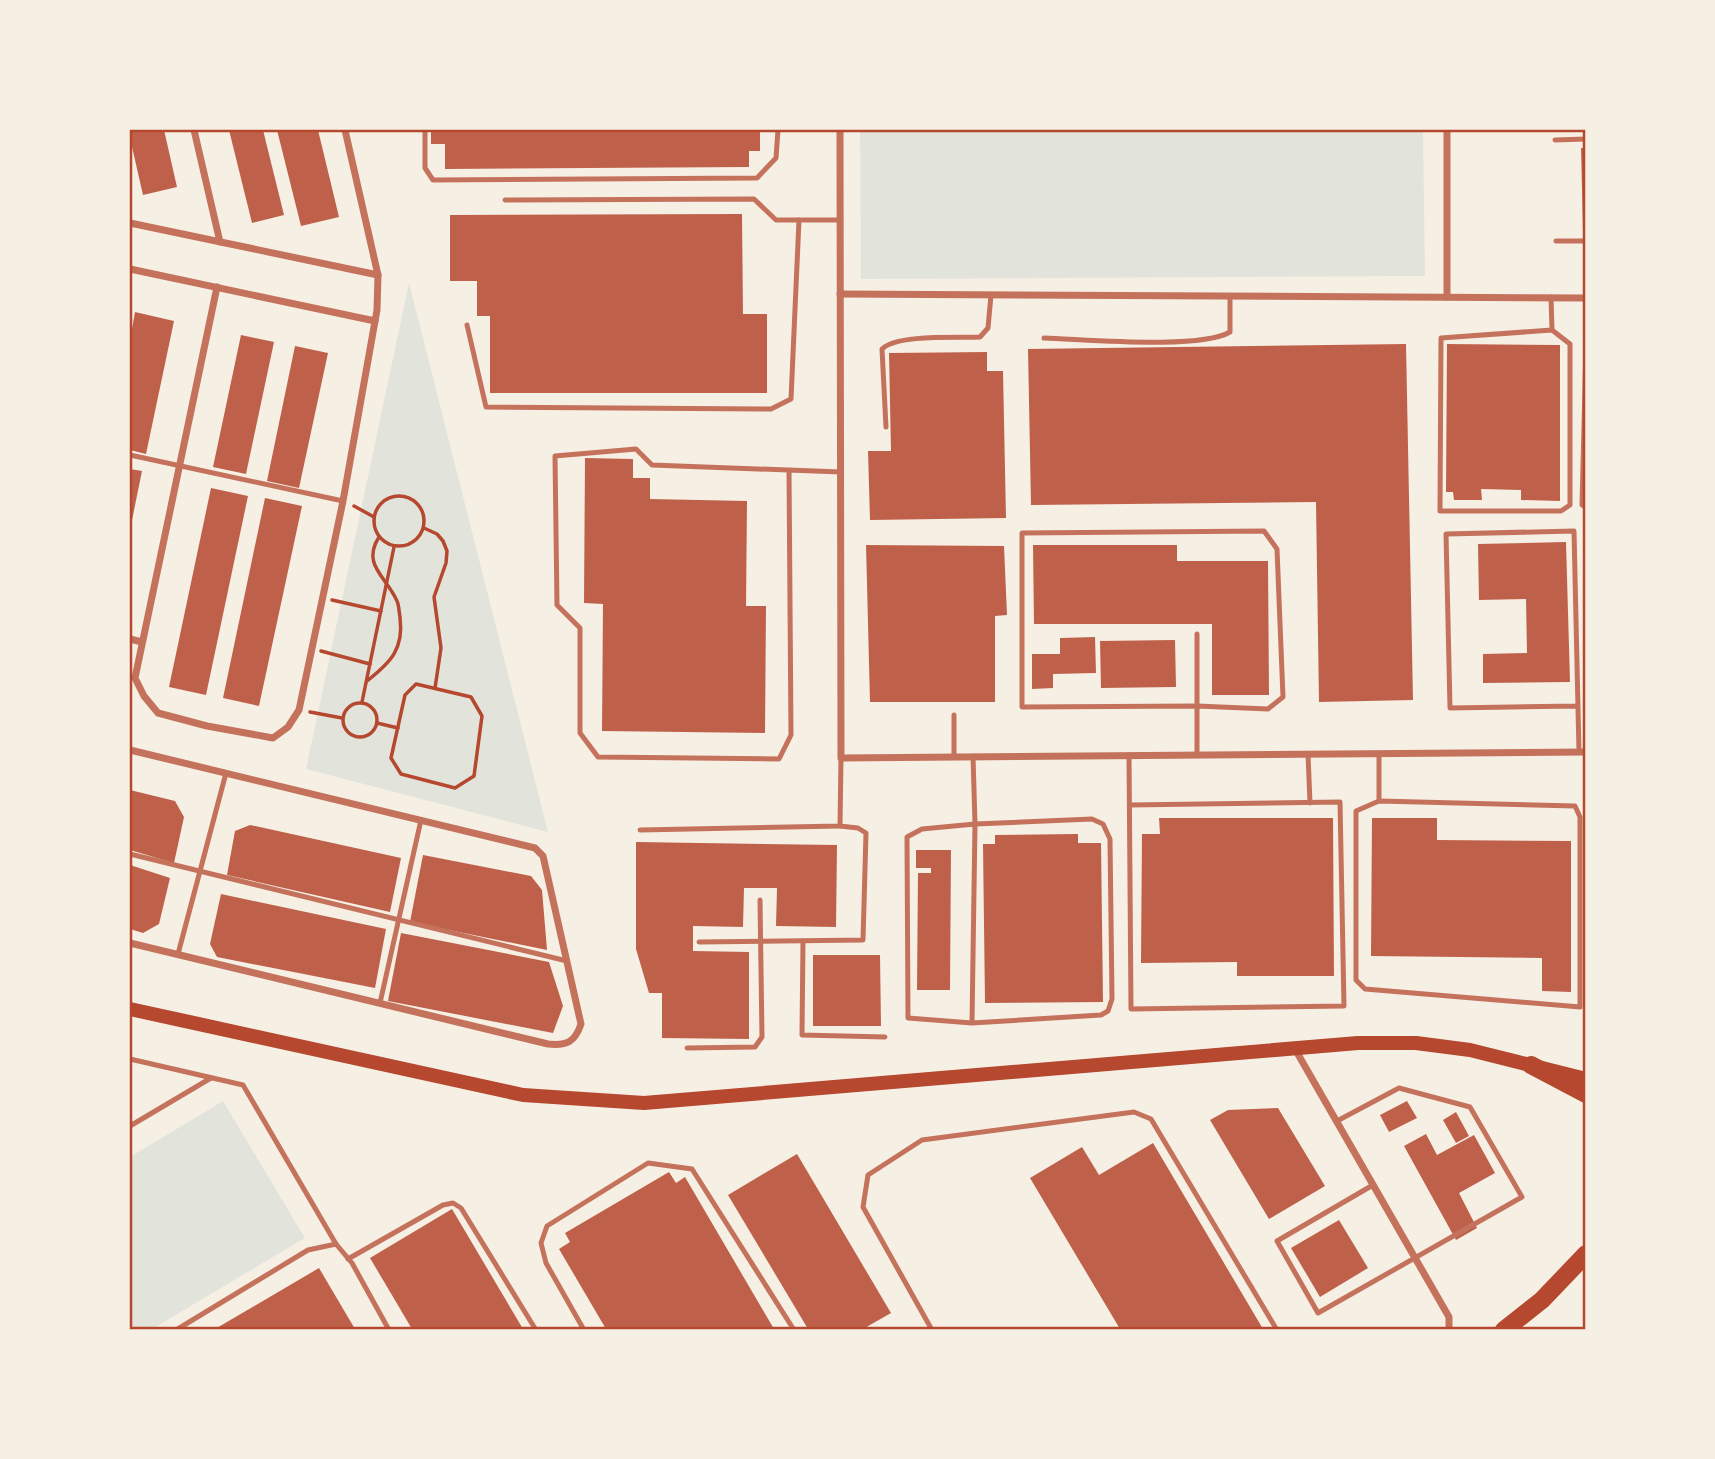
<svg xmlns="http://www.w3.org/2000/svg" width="1715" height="1459" viewBox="0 0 1715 1459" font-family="'Sofia Sans Condensed',sans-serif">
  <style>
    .green { fill: #e2e4dc }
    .building { fill: #bf614a }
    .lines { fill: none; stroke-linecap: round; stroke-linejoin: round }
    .path { stroke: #b5482f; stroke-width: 3.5 }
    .service { stroke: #c5725c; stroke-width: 5 }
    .minor { stroke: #c5725c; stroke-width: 7 }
    .secondary { stroke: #b5482f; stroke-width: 14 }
    .primary { stroke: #b5482f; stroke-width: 18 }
    .neatline { fill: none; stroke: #b5482f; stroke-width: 2.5 }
  </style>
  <rect width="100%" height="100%" fill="#f6efe4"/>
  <g class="green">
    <polygon points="860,130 1423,130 1425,276 861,279"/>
    <polygon points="409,283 548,832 306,769"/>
    <polygon points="223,1101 305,1238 152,1329 130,1329 130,1157"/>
  </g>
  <g class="building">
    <polygon points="130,130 164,130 177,187 143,195 130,138"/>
    <polygon points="229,130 263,130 284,215 252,223"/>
    <polygon points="277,130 318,130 339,217 301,226"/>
    <polygon points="431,130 760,130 760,151 749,151 749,167 445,169 445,144 431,144"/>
    <polygon points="1581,148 1586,148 1586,230 1583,230"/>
    <polygon points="742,214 743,314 767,314 767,393 490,393 490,316 477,316 477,281 450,281 450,215"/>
    <polygon points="135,312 174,321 146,454 130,450 130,340"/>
    <polygon points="241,335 274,342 246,474 213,467"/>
    <polygon points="1406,344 1413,700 1319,702 1316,502 1031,505 1028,349"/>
    <polygon points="1447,344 1560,345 1560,501 1521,500 1521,490 1481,489 1482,500 1454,500 1453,492 1446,492"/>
    <polygon points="295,346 328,353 299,488 267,481"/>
    <polygon points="987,352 987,371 1003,371 1006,518 870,520 868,451 891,451 889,353"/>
    <polygon points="585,458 633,459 633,478 650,478 650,499 747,501 746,606 766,606 765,733 602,731 603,604 584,603"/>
    <polygon points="130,469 142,471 131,525 130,525"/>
    <polygon points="211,488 248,496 206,695 169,687"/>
    <polygon points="265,498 302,506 259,706 223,698"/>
    <polygon points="1566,542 1570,682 1483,683 1483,654 1527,653 1526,599 1479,600 1478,544"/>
    <polygon points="866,545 1004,546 1007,615 995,616 995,702 870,702"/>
    <polygon points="1033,545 1177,545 1177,561 1268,561 1269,695 1212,695 1212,624 1034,624"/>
    <polygon points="1095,637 1096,673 1053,674 1053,688 1032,689 1032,654 1060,654 1060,638"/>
    <polygon points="1175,640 1176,687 1101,688 1100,641"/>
    <polygon points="130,790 175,801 184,817 174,863 130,850"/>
    <polygon points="1159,818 1333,818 1334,976 1237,976 1237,962 1141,963 1142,834 1160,834"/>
    <polygon points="1372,818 1437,818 1437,840 1571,841 1571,992 1542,991 1542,958 1371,956"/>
    <polygon points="250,825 401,858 390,912 227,875 235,831"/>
    <polygon points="1078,834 1078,843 1101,843 1103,1002 985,1003 983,844 995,844 995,835"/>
    <polygon points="636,842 837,845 836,927 776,926 777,888 744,888 743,927 693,926 693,951 749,952 749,1039 662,1038 662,993 649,993 636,949"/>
    <polygon points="916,850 951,850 950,990 917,990 918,873 931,873 931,868 916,868"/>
    <polygon points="423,855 531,876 542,890 547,950 410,922"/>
    <polygon points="130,865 170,878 159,924 143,933 130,929"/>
    <polygon points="221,894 386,929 375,988 217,957 210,944"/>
    <polygon points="401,933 549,962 563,1006 553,1033 388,1001"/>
    <polygon points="813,955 880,955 881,1026 813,1026"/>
    <polygon points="1407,1101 1417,1118 1389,1132 1380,1115"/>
    <polygon points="1278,1108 1325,1186 1269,1219 1210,1120 1228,1110"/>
    <polygon points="1456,1112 1469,1136 1456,1143 1443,1120"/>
    <polygon points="1426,1134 1437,1155 1474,1135 1495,1173 1459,1193 1477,1228 1456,1240 1404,1146"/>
    <polygon points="1153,1143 1263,1329 1120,1329 1030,1178 1082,1147 1099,1175"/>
    <polygon points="797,1154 891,1313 863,1329 808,1329 728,1195"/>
    <polygon points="669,1172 676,1183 685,1177 774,1329 606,1329 559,1249 570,1242 565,1233"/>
    <polygon points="452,1209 523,1329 412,1329 370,1258"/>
    <polygon points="1339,1220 1368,1268 1320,1297 1291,1248"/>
    <polygon points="319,1268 355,1329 215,1329"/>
  </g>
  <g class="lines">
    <g class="path">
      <circle cx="399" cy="521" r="25"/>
      <polyline points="354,506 374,517"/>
      <polyline points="424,528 437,534 443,541 447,551 446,563 434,597 441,648 435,688"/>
      <polyline points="332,600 381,611"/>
      <polyline points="321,651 370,664"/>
      <path d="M 367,681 C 391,662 404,649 400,617 C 399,612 399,605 397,601 C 387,577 361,565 379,537"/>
      <polygon points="416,684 471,697 482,716 474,776 455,788 401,774 391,758 405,695"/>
      <polyline points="362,702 394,547"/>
      <circle cx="360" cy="720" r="17"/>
      <polyline points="310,712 342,718"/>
      <polyline points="377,723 398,728"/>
    </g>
    <g class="service">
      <polyline points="425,130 425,168 433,180 757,178 776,158 778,130"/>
      <polyline points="1555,140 1586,139"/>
      <polyline points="505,200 754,199 776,220 840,220"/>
      <polyline points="1556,241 1586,241"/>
      <polyline points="1551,297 1552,330 1570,344 1570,505 1561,511 1440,511 1441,338 1552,330"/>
      <polyline points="467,325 486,407 771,409 791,399 799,220"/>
      <path d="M 1044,338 C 1084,339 1199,350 1230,332 L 1230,296"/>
      <polyline points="1586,346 1582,505 1586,507"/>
      <path d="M 886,427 L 882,349 C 897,334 958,338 980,337 L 988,328 L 991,295"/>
      <polyline points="130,455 343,501"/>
      <polyline points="789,470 791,735 779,759 598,757 580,733 580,628 557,605 555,456 636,449 652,465 841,472"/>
      <polygon points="1264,531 1277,549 1283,697 1268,709 1197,706 1022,707 1022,533"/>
      <polyline points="1578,706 1450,708 1446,534 1574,531 1579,752"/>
      <polyline points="954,715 954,756"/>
      <polyline points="1308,754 1310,803"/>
      <polyline points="1129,755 1131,1009 1344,1006 1340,802 1130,805"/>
      <polyline points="1197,755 1197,634"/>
      <polygon points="1379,801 1575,806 1580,817 1580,1007 1365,989 1356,980 1356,811"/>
      <polyline points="1379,801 1379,754"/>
      <polyline points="640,830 840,826 841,758"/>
      <polyline points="130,854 567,961"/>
      <polyline points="803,941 802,1035 885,1037"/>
      <polyline points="699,942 863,940 866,833 858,828 840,826"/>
      <polyline points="178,954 226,773"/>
      <polyline points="380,1003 421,820"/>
      <polyline points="972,1023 1101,1015 1108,1011 1112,999 1110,839 1103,824 1092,819 975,824 922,829 907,837 908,1018 972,1023 975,824 973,756"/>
      <polyline points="687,1048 755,1047 762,1037 760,900"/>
      <polyline points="130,1059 243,1085 336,1244"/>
      <polyline points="1337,1121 1399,1088 1470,1107 1522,1197 1318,1313 1277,1241 1373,1185"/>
      <polyline points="130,1126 211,1078"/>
      <polyline points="348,1259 443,1205 453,1203 461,1208 536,1330"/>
      <polyline points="176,1330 308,1250 336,1244 352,1263 389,1330"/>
      <polyline points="584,1330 546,1263 541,1243 547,1226 648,1163 692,1169 794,1330"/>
      <polyline points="932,1330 863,1207 868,1175 922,1140 1134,1112 1151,1119 1277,1330"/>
    </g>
    <g class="minor">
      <polyline points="194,130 220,242"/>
      <polyline points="840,130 841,758 1586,752"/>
      <polyline points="130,223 378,275"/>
      <polyline points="130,269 375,321"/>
      <polyline points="217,287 135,678 144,696 158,713 207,726 273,738 288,727 299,710 343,501 377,310 378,275 345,130"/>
      <polyline points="840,294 1586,298"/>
      <polyline points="1447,297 1447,130"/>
      <polyline points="130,639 142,642"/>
      <path d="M 130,750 L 535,848 L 543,856 L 581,1024 C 575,1042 567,1046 548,1044 L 130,943"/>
      <polyline points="1295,1049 1449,1317 1449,1330"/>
    </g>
    <polyline class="secondary" points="130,1009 523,1095 644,1103 1358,1043 1416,1043 1470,1050 1586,1079"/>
    <g class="primary">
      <polyline points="1531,1065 1586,1094"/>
      <polyline points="1504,1330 1542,1300 1586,1254"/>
    </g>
  </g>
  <rect width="1715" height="1459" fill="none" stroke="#f6efe4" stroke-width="262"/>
  <rect x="131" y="131" width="1453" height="1197" class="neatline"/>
</svg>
